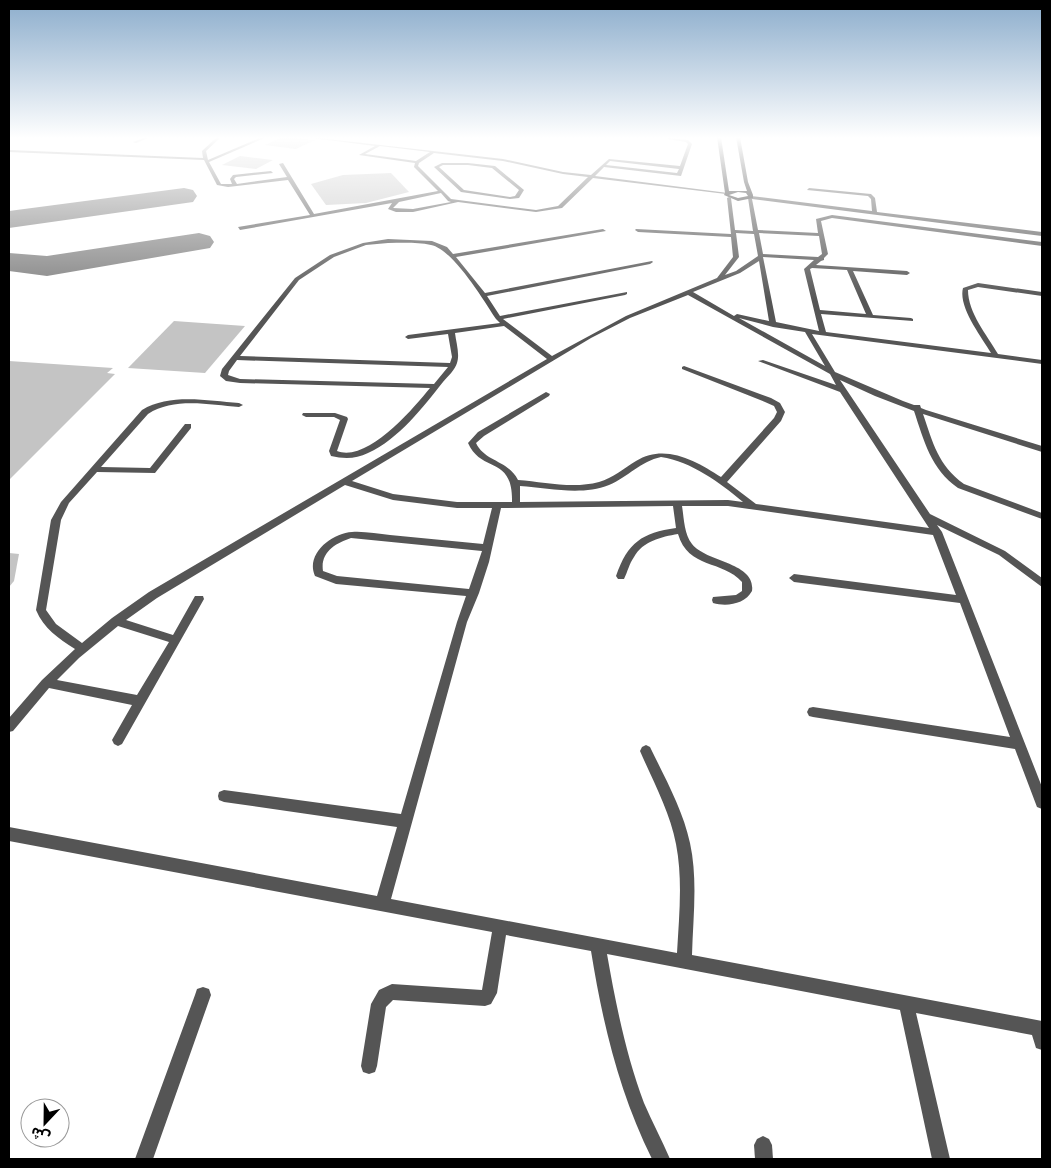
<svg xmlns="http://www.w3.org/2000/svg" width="1051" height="1168" viewBox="0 0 1051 1168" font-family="'Archivo Narrow','Noto Sans Arabic',sans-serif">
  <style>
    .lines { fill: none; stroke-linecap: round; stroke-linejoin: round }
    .taxiway { fill: #808080; fill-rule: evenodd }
    .building { fill: #c4c4c4 }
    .lane { fill: #555; fill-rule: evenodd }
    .secondary { fill: #222; fill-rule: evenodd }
  </style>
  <rect width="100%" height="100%" fill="#fff"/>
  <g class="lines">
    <g class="taxiway">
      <polygon points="184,188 193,190 197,196 193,202 9,228 9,211"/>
      <polygon points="199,233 210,236 214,242 210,248 47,276 9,271 9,253 47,256"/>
    </g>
  </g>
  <g class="building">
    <polygon points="282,137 290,137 315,140 296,149 265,145"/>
    <polygon points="240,156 273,160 256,169 222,165"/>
    <polygon points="391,173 409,192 366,203 326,205 311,184 343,175"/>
    <polygon points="174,321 245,326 205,373 128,368"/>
    <polygon points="9,361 113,368 107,373 115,374 9,480"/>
    <polygon points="9,553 19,554 14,581 9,587"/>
  </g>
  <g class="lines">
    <g class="lane">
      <polygon points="146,137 151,137 136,143 133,142"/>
      <path d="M 217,137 L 221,137 L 206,151 L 208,160 L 262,137 L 267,137 L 209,162 L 221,184 L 232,184 L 230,179 L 233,175 L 271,171 L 273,173 L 236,177 L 234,179 L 237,184 L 287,177 L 279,164 L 283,163 L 314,214 L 438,191 L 414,167 L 415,163 L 359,155 L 375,146 L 312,138 L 310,137 L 503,159 L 563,172 L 591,175 L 609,159 L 680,166 L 688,144 L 686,142 L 667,139 L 669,138 L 688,140 L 692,144 L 681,176 L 604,167 L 595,176 L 728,193 L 726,194 L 593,178 L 562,208 L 536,212 L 458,202 L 413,212 L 396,212 L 388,209 L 392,203 L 240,230 L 238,227 L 310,215 L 288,180 L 228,187 L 217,185 L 204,160 L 9,152 L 9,150 L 203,158 L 202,151 ZM 380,146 L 430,152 L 416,161 L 365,154 ZM 434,153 L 503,161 L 563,174 L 588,177 L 558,206 L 536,210 L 451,199 L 418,166 L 419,163 ZM 610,161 L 679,169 L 677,173 L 606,165 ZM 441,193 L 448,201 L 451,202 L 413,209 L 393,208 L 399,202 Z"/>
      <path d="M 442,163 L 468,163 L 495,166 L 524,190 L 519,198 L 510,199 L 461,192 L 434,167 ZM 443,165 L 468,165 L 492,168 L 519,190 L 515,196 L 510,197 L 464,190 L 439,167 Z"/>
      <path d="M 809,188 L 871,194 L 875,198 L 877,212 L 1042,232 L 1042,236 L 752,199 L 758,230 L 818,233 L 816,219 L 832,215 L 1042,242 L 1042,246 L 832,218 L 821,221 L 828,254 L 824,258 L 824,260 L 821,261 L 816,265 L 907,271 L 910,273 L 907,275 L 853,271 L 873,315 L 911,318 L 913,319 L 913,321 L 821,314 L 826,332 L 991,353 C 981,336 958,307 963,288 L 978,283 L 1042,292 L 1042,296 L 978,287 L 968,290 C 968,313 987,335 998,354 L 1042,360 L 1042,364 L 812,334 L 835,372 L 903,401 L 914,405 L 920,405 L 921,408 L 926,410 L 1042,446 L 1042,452 L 923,414 C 933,443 938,465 964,484 L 1042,513 L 1042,519 L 958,488 C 931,469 924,441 914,411 L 875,396 L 840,380 L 930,514 L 1005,551 L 1042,578 L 1042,587 L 999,555 L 937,525 L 942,532 L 1042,787 L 1042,809 L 1037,807 L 1015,749 L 813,717 L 809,716 L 807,712 L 809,708 L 813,707 L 1010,737 L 960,603 L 794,582 L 789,578 L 794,574 L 956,595 L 933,535 L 728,506 L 682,506 C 684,518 684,534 692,544 C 707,563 756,562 752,591 C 745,604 727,607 713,603 L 712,600 L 713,597 L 736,595 L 742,591 L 742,582 C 723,560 688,569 678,534 C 661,537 643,541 634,557 C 629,564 628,571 624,579 L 618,579 L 616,576 C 628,542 642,533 676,528 L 673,506 L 501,508 L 489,562 L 479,593 L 467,622 L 391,899 L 677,953 C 679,917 683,880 676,844 C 670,812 653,781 640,751 L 642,747 L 646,745 L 650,747 C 665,778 683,810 690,843 C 698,880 693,918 692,955 L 1042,1021 L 1042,1050 L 1036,1048 L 1032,1035 L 916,1013 L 950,1159 L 932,1159 L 900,1010 L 607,954 C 616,1005 626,1055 644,1103 C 652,1122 662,1140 670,1159 L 652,1159 C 619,1092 603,1025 591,951 L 506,935 L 497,993 L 491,1004 L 485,1006 L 393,1000 L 386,1007 L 377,1066 L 375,1072 L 369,1074 L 363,1072 L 361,1066 L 371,1004 L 379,990 L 392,984 L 482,990 L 492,932 L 9,841 L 9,827 L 377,896 L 397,827 L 224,802 L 219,800 L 218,796 L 219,792 L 224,790 L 401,814 L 457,622 L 466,596 L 336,584 L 315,576 C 305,554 332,533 352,532 C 364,531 378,534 390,535 C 421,538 452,541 483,544 L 492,508 L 457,508 L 393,500 L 345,485 L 157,598 L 126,620 L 173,635 L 195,596 L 203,596 L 204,599 L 122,744 L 118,746 L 114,744 L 112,740 L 132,705 L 49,688 L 13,731 L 9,732 L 9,718 L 42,680 L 75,649 C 58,638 44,629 36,610 L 51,520 L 61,502 L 142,410 C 170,393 208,401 239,403 L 243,405 L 239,407 C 210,405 174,397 148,414 L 101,467 L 150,468 L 185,424 L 191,424 L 191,428 L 155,473 L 97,472 L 69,503 L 61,520 L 46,610 L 56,624 L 82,643 L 112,618 L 149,592 L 547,359 L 504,326 L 455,333 C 456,342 460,354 457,363 C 455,370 448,376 443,382 C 423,407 399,439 368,453 C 356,459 344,459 331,456 L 329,451 L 340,420 L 334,417 L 306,417 L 302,415 L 303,413 L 335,413 L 347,417 L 348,419 L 337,451 C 367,463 413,409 430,388 L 240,383 L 226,381 L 220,376 L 222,369 L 295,278 L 330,255 L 363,243 L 388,239 L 432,241 L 447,247 L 453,254 L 603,229 L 606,231 L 456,257 L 485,293 L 652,261 L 653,262 L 650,264 L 487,296 L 500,316 L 627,292 L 627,294 L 625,295 L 503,319 L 552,356 L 626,316 L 717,278 L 733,257 L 731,237 L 638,232 L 635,230 L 636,229 L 731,234 L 727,198 L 729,197 L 731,198 L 735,230 L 753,231 L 748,198 L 751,196 L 872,211 L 871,199 L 868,196 L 807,190 ZM 736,233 L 754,234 L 758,256 L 736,271 L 725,275 L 739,257 ZM 759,233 L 819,236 L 822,254 L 818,257 L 763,254 ZM 388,243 C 402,243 417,242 431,245 C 453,249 484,301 496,319 L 500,323 L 408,335 L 405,337 L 408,339 L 448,334 L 452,357 L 450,363 L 240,356 L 299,280 L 334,257 L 366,245 ZM 763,257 L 814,260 L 804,269 L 819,331 L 776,322 ZM 759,261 L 769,321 L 737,314 L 734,316 L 693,292 L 740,273 ZM 812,268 L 847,270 L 866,314 L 820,310 L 810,269 ZM 688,295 L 830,374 L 836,385 L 763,360 L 758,361 L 840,392 L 929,528 L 756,504 L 727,482 L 781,421 L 785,412 L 780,403 L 771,398 L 684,366 L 682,367 L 682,369 L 765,402 L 774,406 L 777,412 L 774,418 L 721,477 C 696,461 665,443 636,461 C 624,468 613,478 599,482 C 573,489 544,482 518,480 C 508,460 485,462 476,443 L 484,436 L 549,396 L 550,394 L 546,392 L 478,432 L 468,443 C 482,474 513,455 512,502 L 457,502 L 393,494 L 352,481 L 591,338 L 630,318 ZM 739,318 L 773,327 L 805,332 L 825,366 ZM 237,360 L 448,367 L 434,384 L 240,379 L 228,375 L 229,371 ZM 661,457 C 692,462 719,482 743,502 L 728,500 L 520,502 L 520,486 C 549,488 581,496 609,485 C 628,477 641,461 661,457 ZM 351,538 L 482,551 L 469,589 L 337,576 L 323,571 C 320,552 336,543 351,538 ZM 118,626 L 169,642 L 137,695 L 57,680 L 79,658 Z"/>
      <polygon points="203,987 209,989 211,995 153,1159 135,1159 195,995 197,989"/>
      <polygon points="763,1136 769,1139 772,1145 773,1159 755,1159 754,1145 757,1139"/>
    </g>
    <path class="secondary" d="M 717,137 L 721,137 L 729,191 L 747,191 L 744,182 L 736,137 L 740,137 L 748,182 L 753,195 L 753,198 L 738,201 L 724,195 L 725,193 ZM 738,192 L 746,193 L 748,196 L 738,198 L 729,195 Z"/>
  </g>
  <linearGradient id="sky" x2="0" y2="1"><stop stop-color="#8cadcc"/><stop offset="0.46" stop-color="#fff"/><stop offset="1" stop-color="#fff" stop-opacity="0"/></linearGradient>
  <rect width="1051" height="300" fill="url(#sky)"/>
  <rect width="1051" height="1168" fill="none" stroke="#000000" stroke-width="20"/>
  <g transform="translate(45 1123) rotate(202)"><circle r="24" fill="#ffffff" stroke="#999999"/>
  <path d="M0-4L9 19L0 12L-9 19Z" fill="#000000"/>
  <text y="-8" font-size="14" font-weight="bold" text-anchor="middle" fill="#000000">ش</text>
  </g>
</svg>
